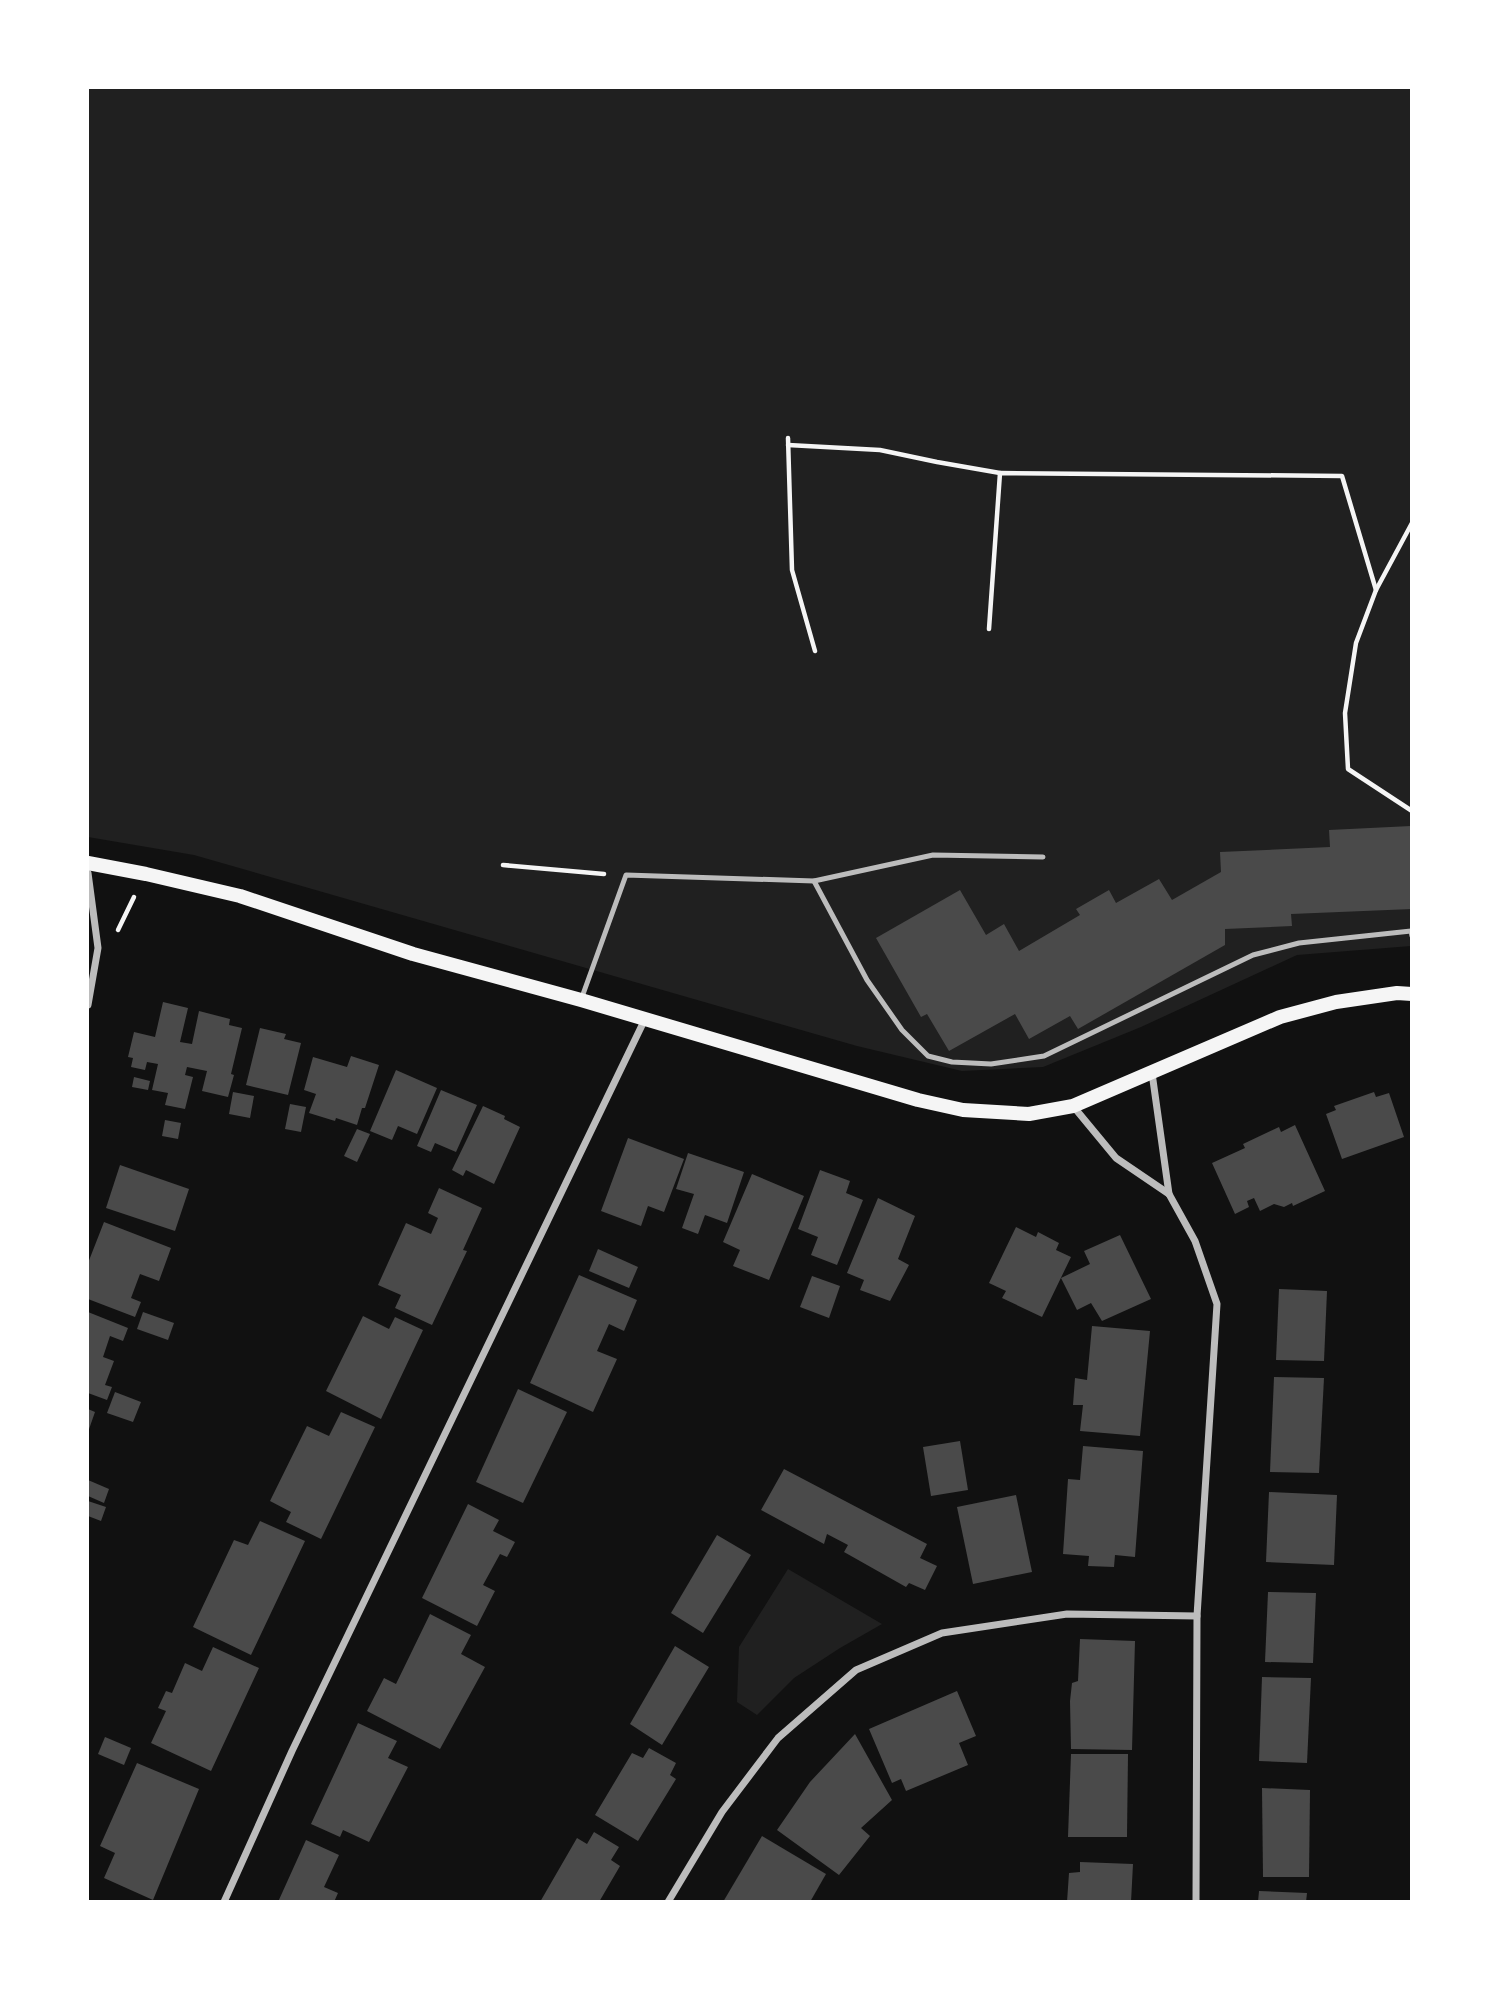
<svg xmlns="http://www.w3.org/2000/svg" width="1499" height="1989" viewBox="0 0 1499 1989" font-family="Inter,sans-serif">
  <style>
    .green { fill: #202020 }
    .building { fill: #4a4a4a }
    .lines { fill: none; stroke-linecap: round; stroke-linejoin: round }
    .path { stroke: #f5f5f5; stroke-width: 4.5 }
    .service { stroke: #bcbcbc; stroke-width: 5 }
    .minor { stroke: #bcbcbc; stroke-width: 7 }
    .secondary { stroke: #f5f5f5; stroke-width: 14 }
  </style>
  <rect width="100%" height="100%" fill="#111"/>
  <g class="green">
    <polygon points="88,88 1411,88 1411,946 1297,955 1141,1027 1043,1067 962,1071 857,1046 194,855 88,837"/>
    <polygon points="788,1569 882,1624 840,1648 794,1678 757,1715 737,1702 739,1647"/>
  </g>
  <g class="building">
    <polygon points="1411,826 1412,909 1291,914 1292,926 1225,929 1225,945 1078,1029 1070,1016 1029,1039 1015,1014 949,1051 927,1014 921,1017 876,938 960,890 986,935 1004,924 1019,951 1080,915 1076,909 1109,890 1116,903 1159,879 1172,900 1221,872 1220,852 1330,847 1329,830"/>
    <polygon points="163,1002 188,1008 180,1042 192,1044 199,1011 230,1019 229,1025 242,1028 231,1074 234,1075 228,1097 202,1091 207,1071 187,1067 185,1075 193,1077 185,1109 165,1105 168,1093 152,1090 158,1064 147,1062 145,1070 131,1067 133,1058 128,1057 134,1032 155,1037"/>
    <polygon points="260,1028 286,1034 284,1039 301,1043 288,1095 246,1085"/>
    <polygon points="351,1056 379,1065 365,1108 362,1108 357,1125 336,1118 335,1121 309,1113 316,1094 304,1090 313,1057 347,1067"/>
    <polygon points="396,1070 437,1088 417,1134 398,1126 392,1140 370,1131"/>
    <polygon points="134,1077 150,1081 148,1090 132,1087"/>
    <polygon points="441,1090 477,1105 456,1152 435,1143 431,1152 417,1146"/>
    <polygon points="233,1092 254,1096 250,1118 229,1114"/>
    <polygon points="1374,1092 1376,1097 1389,1093 1404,1137 1342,1159 1326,1114 1336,1110 1334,1106"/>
    <polygon points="290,1104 306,1107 301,1132 285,1129"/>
    <polygon points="483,1106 505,1116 504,1119 520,1127 494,1184 466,1170 463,1176 452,1170"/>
    <polygon points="165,1120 181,1123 178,1139 162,1136"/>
    <polygon points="1295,1125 1325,1191 1293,1206 1292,1203 1284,1207 1274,1204 1260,1211 1254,1198 1247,1201 1249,1207 1235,1214 1212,1163 1245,1148 1243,1144 1279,1127 1281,1132"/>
    <polygon points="357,1129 370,1134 357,1162 344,1156"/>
    <polygon points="628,1138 684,1159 664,1212 648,1206 641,1226 601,1211"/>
    <polygon points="688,1153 744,1172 727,1223 705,1215 698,1234 682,1228 694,1194 676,1189"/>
    <polygon points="120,1165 189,1189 175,1231 106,1208"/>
    <polygon points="820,1170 850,1181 846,1193 863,1200 837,1265 811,1255 818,1237 798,1229"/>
    <polygon points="752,1174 804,1196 769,1280 733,1266 740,1250 723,1242"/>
    <polygon points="439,1188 482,1208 463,1250 467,1251 432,1325 395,1308 401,1295 378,1285 406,1223 431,1234 438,1218 428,1213"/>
    <polygon points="878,1198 915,1216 898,1259 909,1265 890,1301 860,1290 864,1280 847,1273"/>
    <polygon points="104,1222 171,1248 159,1281 140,1274 131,1298 141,1302 135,1317 88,1299 88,1263"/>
    <polygon points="1016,1227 1036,1237 1038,1232 1059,1243 1056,1250 1071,1257 1042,1317 1002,1298 1006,1291 989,1283"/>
    <polygon points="1120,1235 1151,1299 1102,1321 1091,1303 1077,1310 1061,1278 1090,1264 1084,1251"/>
    <polygon points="598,1249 638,1267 629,1288 589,1271"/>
    <polygon points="579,1275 637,1300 624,1331 609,1324 597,1351 617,1359 593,1412 530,1383"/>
    <polygon points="812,1276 840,1286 829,1318 800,1307"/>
    <polygon points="1279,1289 1327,1291 1324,1361 1276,1360"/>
    <polygon points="88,1312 128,1328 123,1341 110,1336 103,1357 114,1361 105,1385 112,1387 107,1400 88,1393"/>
    <polygon points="143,1312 174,1323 168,1340 137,1329"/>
    <polygon points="363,1316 389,1329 395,1317 423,1330 381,1419 326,1391"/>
    <polygon points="1092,1326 1150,1331 1140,1436 1080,1431 1083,1405 1073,1405 1075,1378 1087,1380"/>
    <polygon points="1274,1377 1324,1378 1319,1473 1270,1472"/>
    <polygon points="518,1389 567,1412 523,1503 476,1482"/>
    <polygon points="115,1392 141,1402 133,1422 107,1413"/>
    <polygon points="88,1409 95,1412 88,1432"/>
    <polygon points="341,1412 375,1427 321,1539 286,1522 291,1512 270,1501 307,1426 329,1436"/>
    <polygon points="960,1441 968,1490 931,1496 923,1447"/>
    <polygon points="1083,1446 1143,1451 1135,1557 1115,1555 1114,1567 1088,1566 1089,1556 1063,1554 1068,1479 1080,1480"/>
    <polygon points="784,1469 927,1544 920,1558 937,1566 925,1590 909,1583 906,1587 844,1552 848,1545 827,1534 824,1544 761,1510"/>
    <polygon points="88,1480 109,1489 104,1503 88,1496"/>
    <polygon points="1269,1492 1337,1495 1334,1565 1266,1562"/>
    <polygon points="1016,1495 1032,1572 973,1584 957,1507"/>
    <polygon points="88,1501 106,1507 101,1521 88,1516"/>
    <polygon points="468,1504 499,1520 493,1531 515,1542 507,1557 500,1554 483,1585 495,1591 477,1626 422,1598"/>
    <polygon points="260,1521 305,1541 251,1655 193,1627 234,1540 248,1545"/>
    <polygon points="717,1535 751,1555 703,1633 671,1613"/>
    <polygon points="1268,1592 1316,1593 1313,1663 1265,1662"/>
    <polygon points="430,1614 471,1635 461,1654 485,1667 440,1749 367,1711 384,1678 396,1684"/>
    <polygon points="1080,1639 1135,1641 1132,1750 1071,1749 1070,1701 1072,1683 1078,1681"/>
    <polygon points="675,1646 709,1667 662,1745 630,1724"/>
    <polygon points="213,1647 259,1668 211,1771 151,1743 166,1711 158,1708 166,1691 172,1693 185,1663 202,1671"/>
    <polygon points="1262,1677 1311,1678 1307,1763 1259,1761"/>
    <polygon points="957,1691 976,1736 959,1743 968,1765 906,1791 901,1779 892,1783 869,1729"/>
    <polygon points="358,1723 397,1741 388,1758 408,1767 369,1842 343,1830 340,1837 311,1824"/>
    <polygon points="855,1734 892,1800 861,1828 870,1836 839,1875 777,1830 810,1782"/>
    <polygon points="105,1737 131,1748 124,1765 98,1754"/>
    <polygon points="649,1748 676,1763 670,1775 676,1779 638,1841 595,1815 632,1753 643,1758"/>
    <polygon points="1071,1754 1128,1754 1127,1837 1068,1837"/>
    <polygon points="137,1763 199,1789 153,1900 104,1878 115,1853 100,1846"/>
    <polygon points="1262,1788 1310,1790 1309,1877 1263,1877"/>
    <polygon points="594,1832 619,1847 611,1860 620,1866 599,1902 540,1902 577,1838 587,1844"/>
    <polygon points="762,1836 826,1874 810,1902 723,1902"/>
    <polygon points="306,1840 339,1855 324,1887 338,1893 334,1902 278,1902"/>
    <polygon points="1080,1862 1133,1864 1131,1902 1067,1902 1069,1873 1080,1872"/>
    <polygon points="1259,1891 1307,1893 1306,1902 1258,1902"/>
  </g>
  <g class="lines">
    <g class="path">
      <polyline points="788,438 792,570 815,651"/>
      <polyline points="788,445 880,450 937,462 1000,473"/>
      <polyline points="1412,523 1376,590 1356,643 1345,713 1348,769 1412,811"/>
      <polyline points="989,629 1000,473 1342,476 1376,590"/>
      <polyline points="503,865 604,874"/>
      <polyline points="118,930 134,897"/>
    </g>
    <g class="service">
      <polyline points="814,881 867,980 902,1030 928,1056 952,1062 991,1064 1044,1056 1253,955 1299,943 1411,931 1412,936"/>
      <polyline points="582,997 626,875 814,881 933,855 1043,857"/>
    </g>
    <g class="minor">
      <polyline points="88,873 98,948 88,1005"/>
      <polyline points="1152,1073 1169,1194"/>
      <polyline points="1073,1106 1116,1158 1169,1194 1195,1241 1217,1304 1197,1616 1196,1902"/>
      <polyline points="224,1902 292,1751 645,1019"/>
      <polyline points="668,1902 722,1812 778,1738 856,1670 942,1633 1067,1614 1197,1616"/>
    </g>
    <polyline class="secondary" points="88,863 146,874 240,896 413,954 581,1000 918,1100 963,1110 1029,1114 1073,1106 1280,1017 1336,1002 1397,993 1412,994"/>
  </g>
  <rect width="1499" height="1989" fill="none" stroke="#ffffff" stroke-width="178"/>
</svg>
